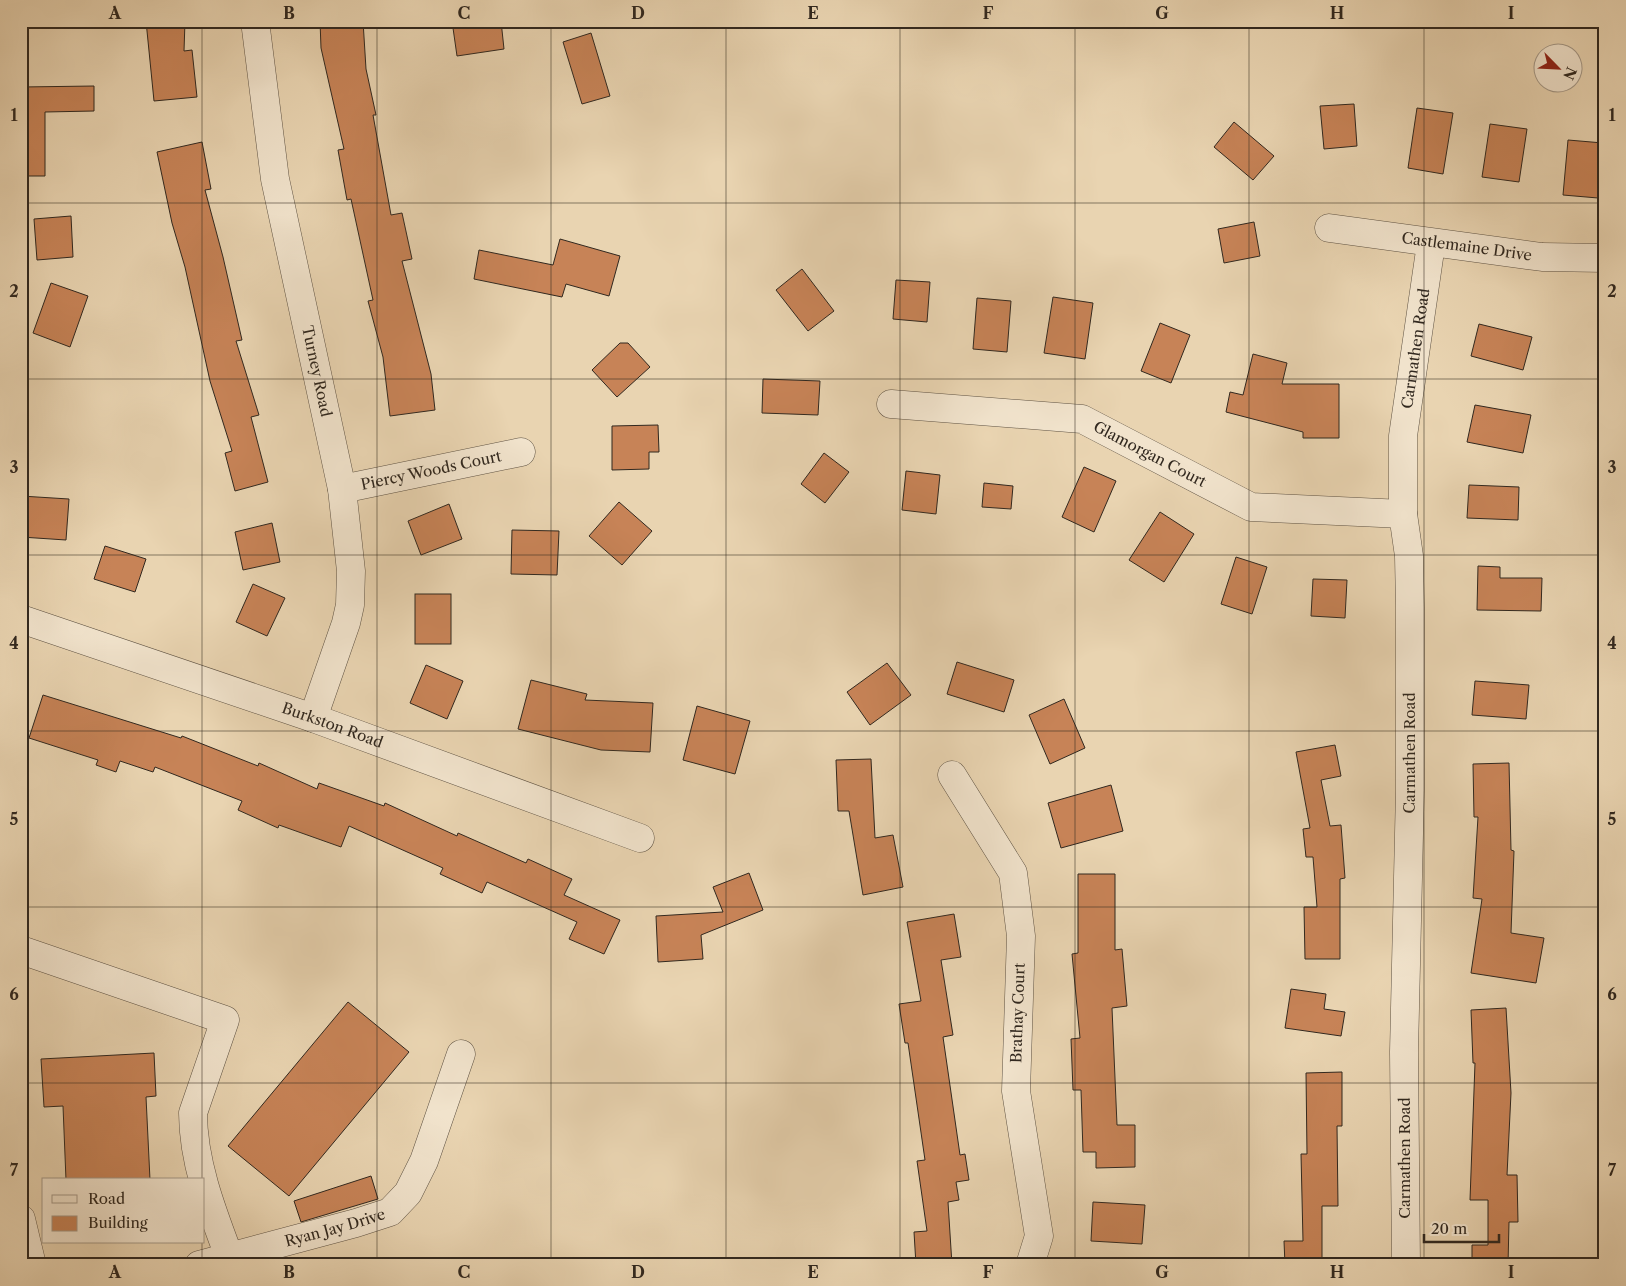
<svg xmlns="http://www.w3.org/2000/svg" width="1626" height="1286" viewBox="0 0 1626 1286" font-family="'Libre Caslon Text',serif">
  <style>
    .building { fill: #c78357; stroke: #31281f }
    .lines { fill: none; stroke-linecap: round; stroke-linejoin: round }
    .minor-casing { stroke: #5f5344; stroke-width: 29 }
    .minor { stroke: #f1e3cc; stroke-width: 28 }
    .grid { fill: none; stroke: #31281f; stroke-width: 1; stroke-opacity: 0.55 }
    .labels { text-anchor: middle; stroke-width: 4; stroke-linejoin: round; paint-order: stroke }
    .street-label { font-size: 15px; fill: #31281f; stroke: #f1e3cc }
    .neatline { fill: none; stroke: #31281f; stroke-width: 2 }
    .grid-label { font-size: 16px; text-anchor: middle; font-weight: bold; fill: #31281f }
  </style>
  <rect width="100%" height="100%" fill="#e9d4b1"/>
  <filter id="stains"><feTurbulence type="fractalNoise" baseFrequency=".004" numOctaves="4"/><feColorMatrix values="0 0 0 0 .2 0 0 0 0 .09 0 0 0 0 .02 0 0 0 .5 -.17"/></filter>
  <radialGradient id="worn" r=".72"><stop offset=".6" stop-color="#630" stop-opacity="0"/><stop offset="1" stop-color="#630" stop-opacity=".3"/></radialGradient>
  <g class="building">
    <polygon points="146,21 185,21 184,51 192,50 197,97 154,101"/>
    <polygon points="320,21 363,21 366,69 376,115 373,115 391,215 402,213 412,259 402,261 431,374 435,410 390,416 383,357 368,301 373,300 351,199 347,200 338,150 344,149 321,48"/>
    <polygon points="452,21 501,21 504,49 457,56"/>
    <polygon points="591,33 610,96 582,104 563,42"/>
    <polygon points="94,86 94,111 45,112 45,176 21,176 21,87"/>
    <polygon points="1354,104 1357,146 1324,149 1320,106"/>
    <polygon points="1417,108 1453,113 1443,174 1408,168"/>
    <polygon points="1234,122 1274,156 1253,180 1214,147"/>
    <polygon points="1490,124 1527,129 1519,182 1482,177"/>
    <polygon points="1568,140 1603,143 1598,198 1563,195"/>
    <polygon points="202,142 211,189 205,190 223,257 242,340 236,341 259,415 251,417 268,482 235,491 225,453 232,451 210,381 185,267 172,223 157,152"/>
    <polygon points="71,216 73,257 37,260 34,219"/>
    <polygon points="1254,222 1260,256 1224,263 1218,229"/>
    <polygon points="560,239 620,256 609,296 566,284 562,297 474,279 479,250 553,265"/>
    <polygon points="802,269 834,311 808,331 776,290"/>
    <polygon points="896,280 930,282 927,322 893,319"/>
    <polygon points="51,283 88,296 70,347 33,333"/>
    <polygon points="1053,297 1093,303 1085,359 1044,353"/>
    <polygon points="977,298 1011,301 1007,352 973,349"/>
    <polygon points="1160,323 1190,335 1171,383 1141,371"/>
    <polygon points="1479,324 1532,337 1523,370 1471,356"/>
    <polygon points="620,343 628,343 650,367 617,397 592,370"/>
    <polygon points="1253,354 1287,363 1282,384 1339,384 1339,438 1303,438 1303,432 1226,412 1230,392 1243,395"/>
    <polygon points="763,379 820,381 818,415 762,413"/>
    <polygon points="1475,405 1531,415 1523,453 1467,442"/>
    <polygon points="658,425 659,452 649,452 649,469 612,470 612,426"/>
    <polygon points="824,453 849,472 825,503 801,484"/>
    <polygon points="1084,467 1116,481 1094,532 1062,517"/>
    <polygon points="906,471 940,475 936,514 902,510"/>
    <polygon points="984,483 1013,486 1011,509 982,507"/>
    <polygon points="1469,485 1519,487 1518,520 1467,518"/>
    <polygon points="21,496 69,499 66,540 21,537"/>
    <polygon points="619,502 652,531 622,565 589,536"/>
    <polygon points="449,504 462,539 421,555 408,521"/>
    <polygon points="1160,512 1194,534 1164,582 1129,560"/>
    <polygon points="272,523 280,562 243,570 235,532"/>
    <polygon points="512,530 559,531 557,575 511,574"/>
    <polygon points="105,546 146,559 135,592 94,579"/>
    <polygon points="1236,557 1267,567 1252,614 1221,604"/>
    <polygon points="1478,566 1500,567 1500,578 1542,578 1541,611 1477,610"/>
    <polygon points="1313,579 1347,580 1345,618 1311,616"/>
    <polygon points="253,584 285,598 267,636 236,622"/>
    <rect x="415" y="594" width="36" height="50"/>
    <polygon points="957,662 1014,680 1004,712 947,694"/>
    <polygon points="887,663 911,695 870,725 847,692"/>
    <polygon points="426,665 463,681 447,719 410,703"/>
    <polygon points="531,680 587,694 585,700 653,703 650,752 601,750 518,729"/>
    <polygon points="1475,681 1529,685 1526,719 1472,715"/>
    <polygon points="43,695 181,738 182,736 258,766 259,763 317,789 319,783 384,806 385,803 457,836 458,833 526,863 528,859 572,879 564,895 620,920 604,954 569,939 577,922 487,882 482,893 440,874 443,868 349,826 341,847 279,825 278,828 238,810 242,801 155,767 153,772 120,761 116,772 96,765 98,760 29,738"/>
    <polygon points="1064,699 1085,748 1050,764 1029,715"/>
    <polygon points="697,706 750,721 735,774 683,760"/>
    <polygon points="1335,745 1341,776 1321,780 1330,826 1341,825 1345,878 1340,879 1340,959 1305,959 1304,907 1317,907 1313,857 1306,857 1303,829 1310,828 1296,752"/>
    <polygon points="871,759 875,838 893,835 903,887 863,895 849,811 838,811 836,760"/>
    <polygon points="1509,763 1511,850 1514,851 1511,933 1544,938 1536,983 1471,973 1482,899 1473,898 1478,817 1474,817 1473,764"/>
    <polygon points="1111,785 1123,831 1061,848 1048,803"/>
    <polygon points="749,873 763,910 701,935 703,959 658,962 656,916 723,912 713,887"/>
    <polygon points="1078,874 1115,874 1115,950 1122,949 1127,1006 1112,1008 1117,1125 1135,1125 1135,1167 1096,1168 1096,1152 1083,1152 1081,1090 1073,1090 1071,1039 1080,1038 1072,954 1078,953"/>
    <polygon points="954,914 961,957 941,960 953,1035 943,1037 960,1155 965,1154 969,1180 956,1182 959,1200 948,1202 952,1265 916,1265 914,1232 927,1231 917,1161 925,1160 908,1043 905,1043 899,1004 921,1001 907,922"/>
    <polygon points="1291,989 1326,994 1324,1009 1345,1012 1341,1036 1285,1028"/>
    <polygon points="348,1002 409,1052 289,1196 228,1146"/>
    <polygon points="1506,1008 1511,1093 1507,1175 1517,1175 1518,1222 1509,1222 1508,1265 1472,1265 1472,1245 1488,1245 1488,1200 1470,1200 1475,1063 1473,1063 1471,1010"/>
    <polygon points="154,1053 156,1096 146,1097 150,1180 66,1180 63,1106 44,1107 41,1059"/>
    <polygon points="1342,1072 1342,1126 1337,1126 1338,1206 1322,1206 1322,1265 1285,1265 1284,1241 1303,1241 1301,1154 1307,1154 1306,1073"/>
    <polygon points="371,1176 378,1199 301,1222 294,1201"/>
    <polygon points="1093,1202 1145,1205 1142,1244 1091,1241"/>
  </g>
  <g class="lines">
    <g class="minor-casing">
      <g id="minor">
        <path id="s1" d="M 255,21 L 275,179 L 342,489 L 351,571 L 350,605 L 346,623 L 313,718"/>
        <path id="s2" d="M 1329,228 L 1542,257 L 1605,258"/>
        <path id="s3" d="M 891,404 L 1082,419 L 1251,507 L 1403,514"/>
        <path id="s4" d="M 342,489 L 521,452"/>
        <path id="s5" d="M 21,619 L 313,718 L 640,838"/>
        <polyline points="952,775 1013,873 1021,936 1016,1091 1039,1236 1030,1265"/>
        <path d="M 21,950 L 225,1020 L 193,1113 C 193,1162 212,1211 229,1256"/>
        <polyline points="21,1219 32,1265"/>
        <path id="s6" d="M 199,1265 L 356,1223 L 390,1212 L 408,1193 L 424,1161 L 461,1054"/>
        <path id="s7" d="M 1406,1265 L 1404,1052 L 1410,790 L 1410,607 L 1409,556 L 1403,514 L 1403,436 L 1431,244"/>
      </g>
    </g>
    <use href="#minor" class="minor"/>
  </g>
  <path class="grid" d="M 202,21 L 202,1180M 377,21 L 377,1265M 551,21 L 551,1265M 726,21 L 726,1265M 900,21 L 900,1265M 1075,21 L 1075,1265M 1249,21 L 1249,1265M 1424,21 L 1424,1265M 21,203 L 1605,203M 21,379 L 1605,379M 21,555 L 1605,555M 21,731 L 1605,731M 21,907 L 1605,907M 21,1083 L 1605,1083M 202,1242 L 202,1265"/>
  <g class="labels">
    <g class="street-label">
      <text dy="5" stroke="none"><textPath href="#s2" startOffset="139">Castlemaine Drive</textPath></text>
      <text dy="5" stroke="none"><textPath href="#s7" startOffset="918">Carmathen Road</textPath></text>
      <text dy="5" stroke="none"><textPath href="#s1" startOffset="356">Turney Road</textPath></text>
      <text dy="5" stroke="none"><textPath href="#s3" startOffset="268">Glamorgan Court</textPath></text>
      <text dy="5" stroke="none"><textPath href="#s4" startOffset="91">Piercy Woods Court</textPath></text>
      <text dy="5" stroke="none"><textPath href="#s5" startOffset="329">Burkston Road</textPath></text>
      <text dy="5" stroke="none"><textPath href="#s7" startOffset="512">Carmathen Road</textPath></text>
      <text transform="translate(1018 1013) rotate(-88)" y="5">Brathay Court</text>
      <text transform="translate(1405 1158) rotate(-90)" y="5">Carmathen Road</text>
      <text dy="5" stroke="none"><textPath href="#s6" startOffset="141">Ryan Jay Drive</textPath></text>
    </g>
  </g>
  <rect width="1626" height="1286" fill="none" stroke="#e9d4b1" stroke-width="55"/>
  <rect x="42" y="1178" width="162" height="65" fill="#f1e3cc" stroke="#a49887"/>
  <rect x="52" y="1195" width="25" height="8" fill="#f1e3cc" stroke="#a49887"/>
  <text x="88" y="1204" font-size="15" fill="#31281f">Road</text>
  <rect x="52" y="1216" width="25" height="15" fill="#c78357" stroke="#a49887"/>
  <text x="88" y="1228" font-size="15" fill="#31281f">Building</text>
  <g transform="translate(1558 68) rotate(114)"><circle r="24" fill="#f1e3cc" stroke="#a49887"/>
  <path d="M0-4L9 19L0 12L-9 19Z" fill="#8f2418"/>
  <text y="-8" font-size="14" font-weight="bold" text-anchor="middle" fill="#31281f">N</text>
  </g>
  <path d="M1424 1234v8h75v-8" fill="none" stroke="#31281f" stroke-width="2.5"/>
  <text x="1431" y="1234" font-size="15" fill="#31281f" stroke="#f1e3cc" stroke-width="4" paint-order="stroke">20 m</text>
  <rect x="28" y="28" width="1570" height="1230" class="neatline"/>
  <g class="grid-label">
    <text x="115" y="19">A</text>
    <text x="289" y="19">B</text>
    <text x="464" y="19">C</text>
    <text x="638" y="19">D</text>
    <text x="813" y="19">E</text>
    <text x="988" y="19">F</text>
    <text x="1162" y="19">G</text>
    <text x="1337" y="19">H</text>
    <text x="1511" y="19">I</text>
    <text x="14" y="121">1</text>
    <text x="1612" y="121">1</text>
    <text x="14" y="297">2</text>
    <text x="1612" y="297">2</text>
    <text x="14" y="473">3</text>
    <text x="1612" y="473">3</text>
    <text x="14" y="649">4</text>
    <text x="1612" y="649">4</text>
    <text x="14" y="825">5</text>
    <text x="1612" y="825">5</text>
    <text x="14" y="1000">6</text>
    <text x="1612" y="1000">6</text>
    <text x="14" y="1176">7</text>
    <text x="1612" y="1176">7</text>
    <text x="115" y="1278">A</text>
    <text x="289" y="1278">B</text>
    <text x="464" y="1278">C</text>
    <text x="638" y="1278">D</text>
    <text x="813" y="1278">E</text>
    <text x="988" y="1278">F</text>
    <text x="1162" y="1278">G</text>
    <text x="1337" y="1278">H</text>
    <text x="1511" y="1278">I</text>
  </g>
  <rect width="100%" height="100%" filter="url(#stains)"/>
  <rect width="100%" height="100%" fill="url(#worn)"/>
</svg>
